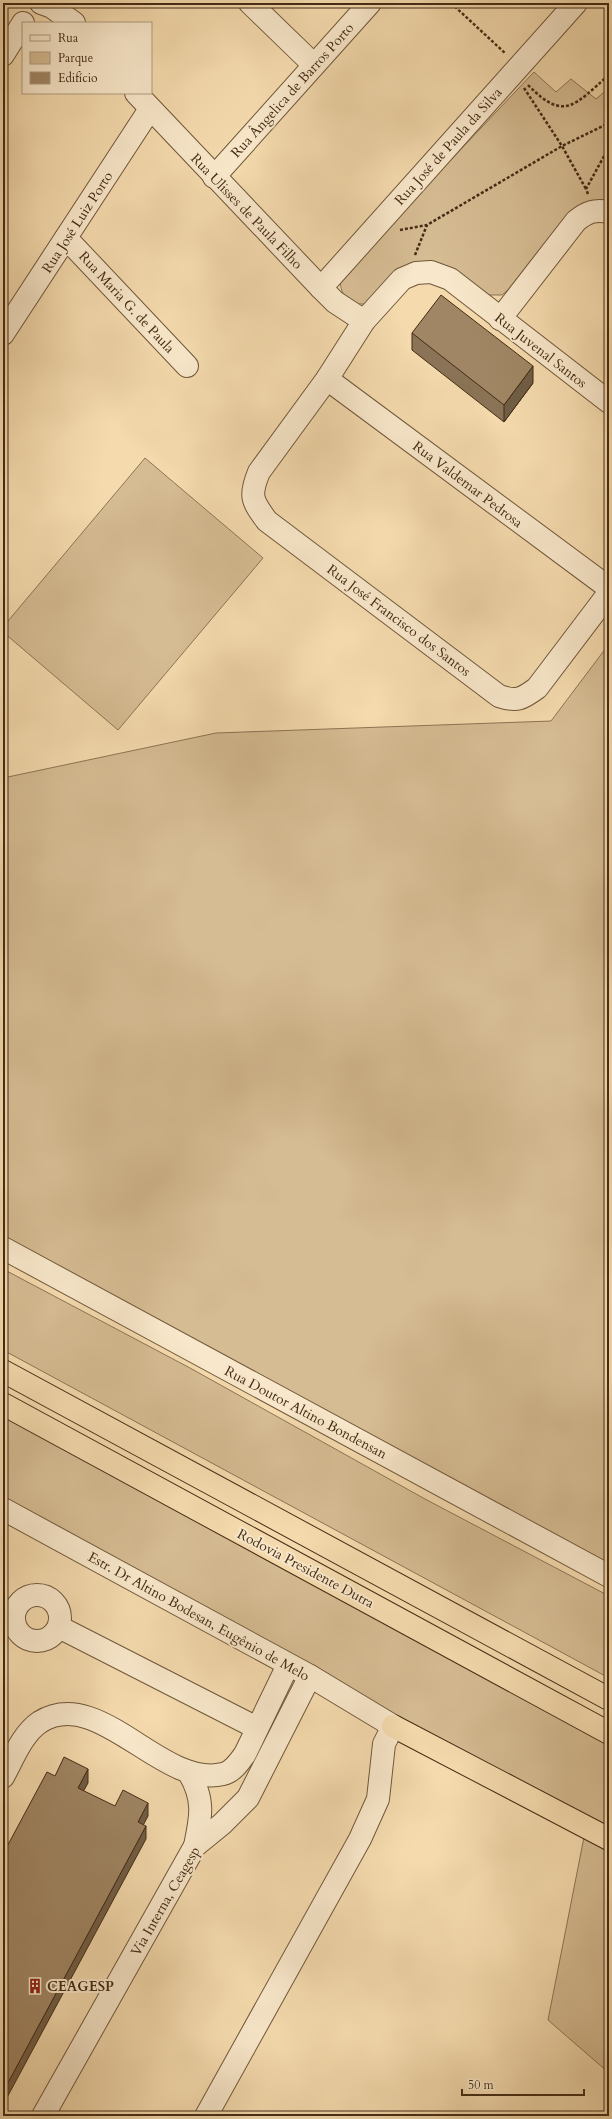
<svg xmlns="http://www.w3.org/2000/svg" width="612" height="2119" viewBox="0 0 612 2119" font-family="Cardo,serif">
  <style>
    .green { fill: #d6bc93; stroke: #8d7454 }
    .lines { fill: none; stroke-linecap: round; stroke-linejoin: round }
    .minor-casing { stroke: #70573a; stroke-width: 24 }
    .highway-casing { stroke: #442b14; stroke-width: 24 }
    .path { stroke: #442b14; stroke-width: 2.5; stroke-dasharray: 3 2; stroke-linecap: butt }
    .minor { stroke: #f8e7ca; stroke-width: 22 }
    .highway { stroke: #f4daad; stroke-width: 22 }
    .wall { fill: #8a7356; stroke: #442b14 }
    .shaded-wall { fill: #705e46; stroke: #442b14 }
    .building { fill: #a08664; stroke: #442b14 }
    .labels { text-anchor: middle; stroke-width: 4; stroke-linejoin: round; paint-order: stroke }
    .street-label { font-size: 14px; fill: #442b14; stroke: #f8e7ca }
    .poi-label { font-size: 14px; font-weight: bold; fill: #442b14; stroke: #f8e7ca; text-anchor: start }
  </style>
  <rect width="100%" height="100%" fill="#f4daad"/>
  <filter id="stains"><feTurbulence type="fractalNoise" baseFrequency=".005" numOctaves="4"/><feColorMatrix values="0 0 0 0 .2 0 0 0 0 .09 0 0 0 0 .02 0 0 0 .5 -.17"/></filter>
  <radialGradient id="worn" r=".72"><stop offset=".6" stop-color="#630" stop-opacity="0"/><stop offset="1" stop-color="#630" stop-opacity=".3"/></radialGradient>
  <g class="green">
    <path d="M 534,72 L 556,92 L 571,79 L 596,99 L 609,88 L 609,201 L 502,295 L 487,295 L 454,269 L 434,263 L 369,303 C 351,308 337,294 341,276 Z"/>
    <polygon points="145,458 263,558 118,730 3,632 3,627"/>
    <polygon points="609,644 609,1579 3,1244 3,778 216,733 551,721"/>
    <polygon points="3,1269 190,1368 425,1499 609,1596 609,1678 3,1350"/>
    <polygon points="3,1404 609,1733 609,2073 548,2020 586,1827 3,1509"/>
  </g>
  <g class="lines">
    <g class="minor-casing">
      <g id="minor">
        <polyline points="41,3 52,7 74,23"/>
        <polyline points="250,3 314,65"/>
        <polyline points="3,55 23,23"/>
        <polyline points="136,93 321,288 335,302 364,321"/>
        <polyline points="214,177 370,3"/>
        <polyline points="66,238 187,366"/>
        <polyline points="321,288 576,3"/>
        <path d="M 500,319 L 576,221 C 587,212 595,209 609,212"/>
        <polyline points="3,334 150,109"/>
        <polyline points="327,379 609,588"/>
        <path d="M 609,402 L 450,279 L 431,272 L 416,273 L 402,279 L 364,321 L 327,379 L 259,472 C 249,496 252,501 267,521 L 499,696 C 517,702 522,699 537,688 L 609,593"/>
        <polyline points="3,1248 609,1576"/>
        <polyline points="3,1509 310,1676 393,1726 384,1744 378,1799 360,1839 206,2116"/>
        <circle cx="37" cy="1618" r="23"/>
        <polyline points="59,1627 257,1728"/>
        <path d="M 189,1773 C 205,1800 201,1817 195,1846"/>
        <path d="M 3,1777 C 13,1759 22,1734 40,1722 C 99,1685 162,1789 223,1774 C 233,1772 240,1761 245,1754 L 288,1665"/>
        <polyline points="43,2116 195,1846 222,1824 248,1798 310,1676"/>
      </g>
    </g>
    <g class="highway-casing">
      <g id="highway">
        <polyline points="3,1371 609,1699"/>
        <polyline points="3,1404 609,1733"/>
        <polyline points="393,1726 609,1839"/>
      </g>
    </g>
    <g class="path">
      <polyline points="451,3 506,54"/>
      <path d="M 528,85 C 565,123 575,104 609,75"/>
      <polyline points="524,88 562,146 586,189"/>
      <polyline points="588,194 586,189 609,147"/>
      <polyline points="400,230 427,225 562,146 609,123"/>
      <polyline points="415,255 427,225"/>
    </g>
    <use href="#minor" class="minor"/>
    <use href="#highway" class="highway"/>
  </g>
  <polygon class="wall" points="412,333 533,383 504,422 412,350"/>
  <g class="shaded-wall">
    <polygon points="533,366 533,383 504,422 504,405"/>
    <polygon points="88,1769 88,1783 78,1801 78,1788"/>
    <polygon points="148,1803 148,1816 138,1835 138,1822"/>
    <polygon points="146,1826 146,1839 3,2105 3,2092"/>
  </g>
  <g class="building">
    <polygon points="441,295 533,366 504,405 412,333"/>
    <polygon points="64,1757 88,1769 78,1788 115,1806 123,1790 148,1803 138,1822 146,1826 3,2092 3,1854 47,1772 55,1776"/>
  </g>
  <defs>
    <g id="building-bare" transform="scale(1.2)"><path d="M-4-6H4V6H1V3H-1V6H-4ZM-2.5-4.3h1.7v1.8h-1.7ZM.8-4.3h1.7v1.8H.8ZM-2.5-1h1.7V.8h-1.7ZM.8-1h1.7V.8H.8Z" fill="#8f2418" stroke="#f8e7ca" stroke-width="2.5" paint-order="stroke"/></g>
  </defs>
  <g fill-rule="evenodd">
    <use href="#building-bare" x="35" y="1986"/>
  </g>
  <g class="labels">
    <g class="street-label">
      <text transform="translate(292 90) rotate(-48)" y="5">Rua Ângelica de Barros Porto</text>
      <text transform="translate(448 146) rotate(-48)" y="5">Rua José de Paula da Silva</text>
      <text transform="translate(247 211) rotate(46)" y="5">Rua Ulisses de Paula Filho</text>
      <text transform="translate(77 222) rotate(-57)" y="5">Rua José Luiz Porto</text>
      <text transform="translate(127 302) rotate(47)" y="5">Rua Maria G. de Paula</text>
      <text transform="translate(541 350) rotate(38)" y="5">Rua Juvenal Santos</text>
      <text transform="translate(468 484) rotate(37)" y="5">Rua Valdemar Pedrosa</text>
      <text transform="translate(399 620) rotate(37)" y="5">Rua José Francisco dos Santos</text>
      <text transform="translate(306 1412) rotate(28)" y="5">Rua Doutor Altino Bondensan</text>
      <text transform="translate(306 1568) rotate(28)" y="5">Rodovia Presidente Dutra</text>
      <text transform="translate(199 1616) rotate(29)" y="5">Estr. Dr Altino Bodesan, Eugênio de Melo</text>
      <text transform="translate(165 1901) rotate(-60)" y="5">Via Interna, Ceagesp</text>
    </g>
    <g class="poi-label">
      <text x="47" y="1991">CEAGESP</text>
    </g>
  </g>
  <rect width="612" height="2119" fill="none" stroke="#f4daad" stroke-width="16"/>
  <rect x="4" y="4" width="604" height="2111" fill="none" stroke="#442b14" stroke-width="2"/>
  <rect x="8" y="8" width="596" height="2103" fill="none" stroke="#442b14"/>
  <rect x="22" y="22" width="130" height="72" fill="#f8e7ca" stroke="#b09c81"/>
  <rect x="30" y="35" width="20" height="6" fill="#f8e7ca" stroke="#b09c81"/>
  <text x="58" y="42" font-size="12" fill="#442b14">Rua</text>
  <rect x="30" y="52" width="20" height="12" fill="#d6bc93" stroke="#b09c81"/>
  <text x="58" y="62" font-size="12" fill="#442b14">Parque</text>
  <rect x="30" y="72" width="20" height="12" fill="#a08664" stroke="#b09c81"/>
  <text x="58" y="82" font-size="12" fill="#442b14">Edifício</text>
  <path d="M462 2089v6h122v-6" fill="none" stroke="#442b14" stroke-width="2"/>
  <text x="468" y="2089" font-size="12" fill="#442b14" stroke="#f8e7ca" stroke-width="3" paint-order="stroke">50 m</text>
  <rect width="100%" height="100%" filter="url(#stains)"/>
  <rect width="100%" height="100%" fill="url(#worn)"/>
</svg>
